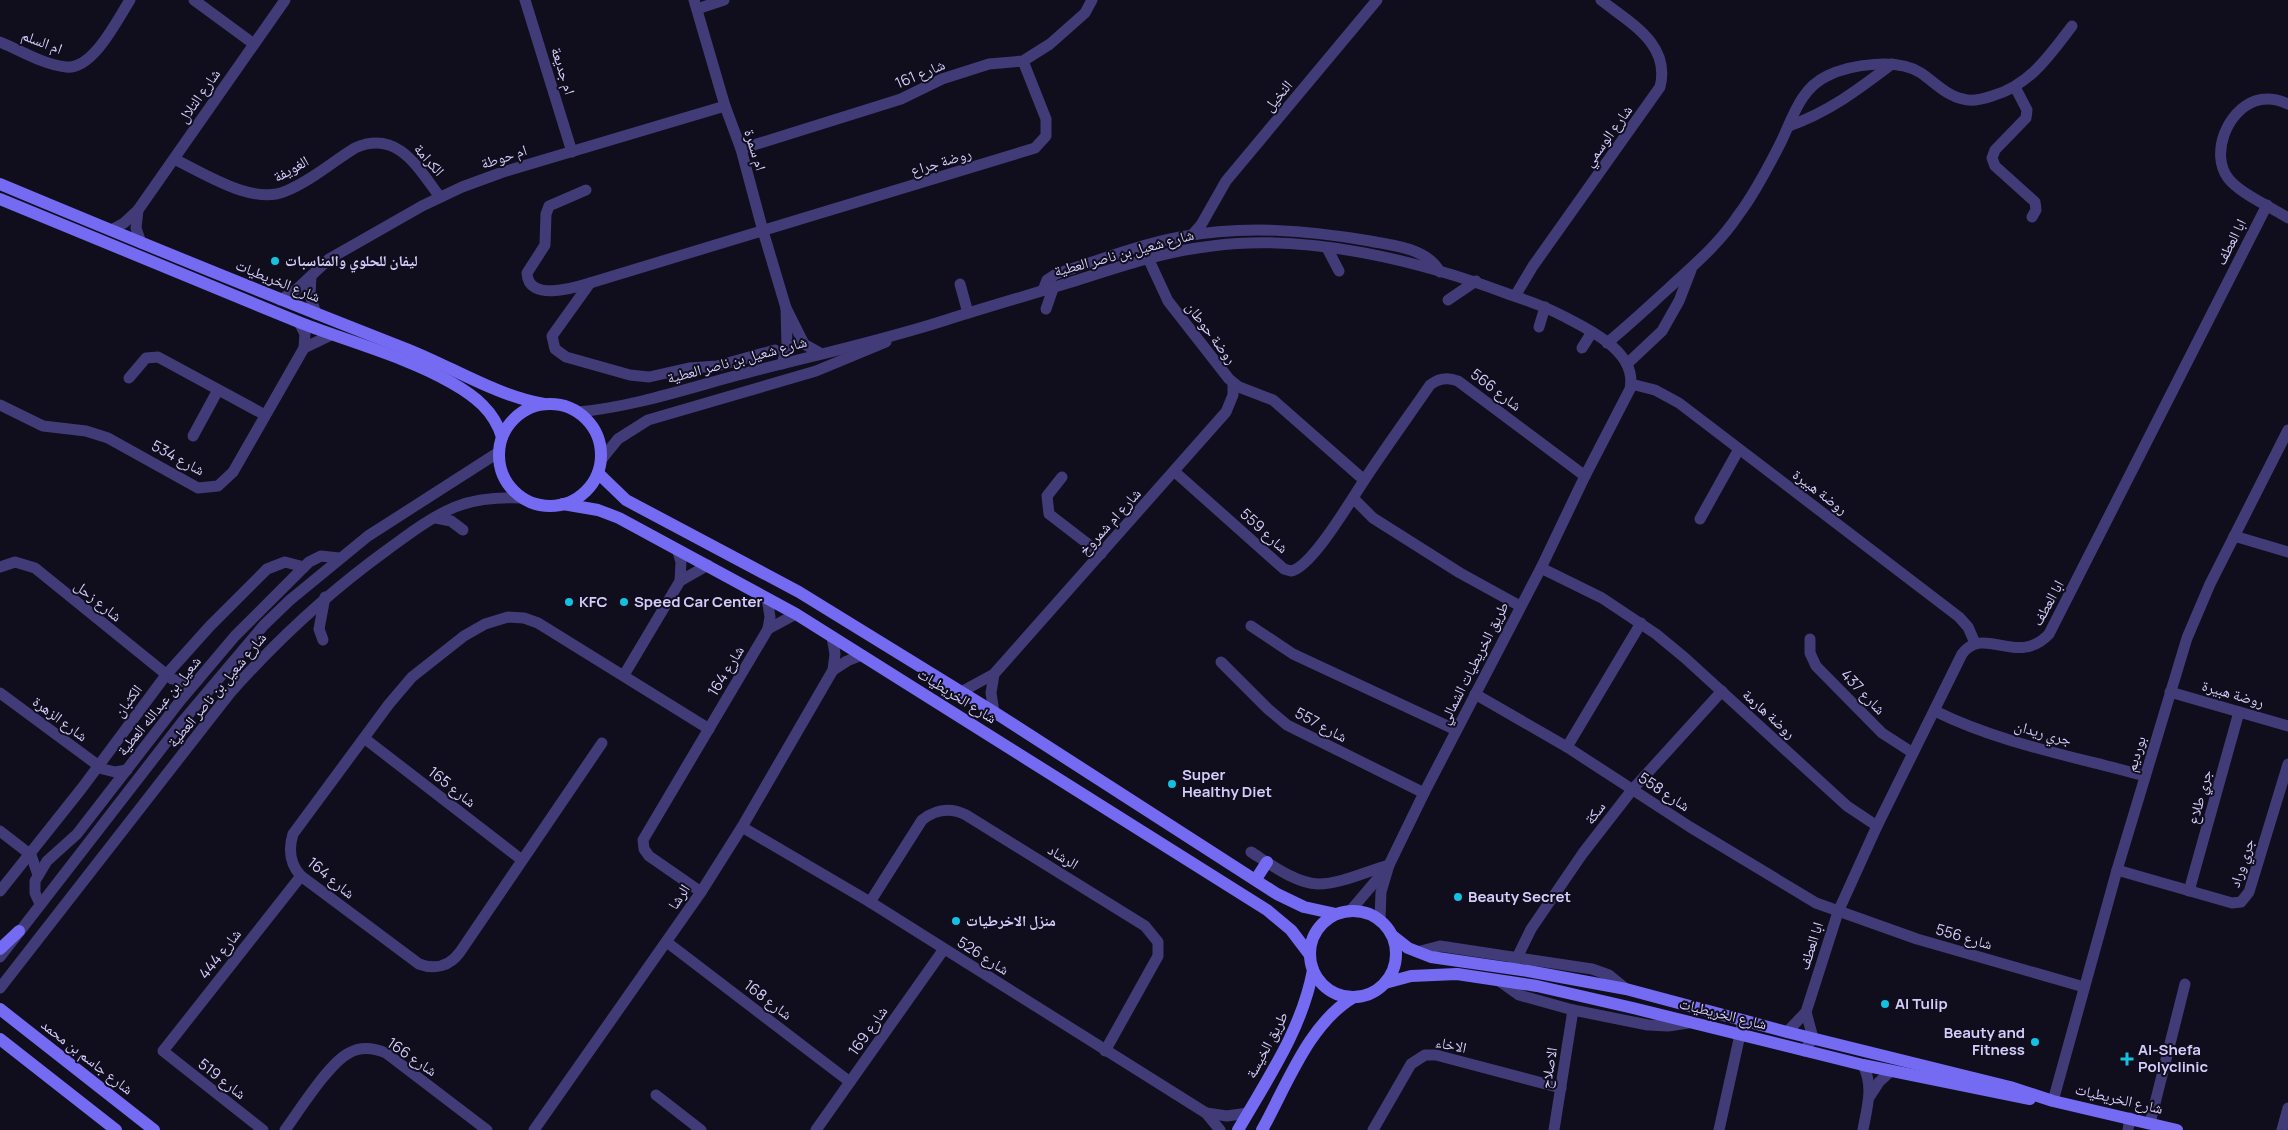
<svg xmlns="http://www.w3.org/2000/svg" width="2288" height="1130" viewBox="0 0 2288 1130" font-family="Manrope,'Noto Naskh Arabic',sans-serif">
  <style>
    .lines { fill: none; stroke-linecap: round; stroke-linejoin: round }
    .street { stroke: #413c77; stroke-width: 11 }
    .secondary { stroke: #756bf3; stroke-width: 12 }
    .poi-dot { fill: #13c2e0; stroke: #100d1c; stroke-width: 2 }
    .labels { text-anchor: middle; stroke-width: 4; stroke-linejoin: round; paint-order: stroke }
    .street-label { font-size: 15px; fill: #d4ccfb; stroke: #100d1c }
    .poi-label { font-size: 15px; font-weight: bold; fill: #d4ccfb; stroke: #100d1c; text-anchor: start }
  </style>
  <rect width="100%" height="100%" fill="#100d1c"/>
  <g class="lines">
    <g class="street">
      <polyline points="194,0 254,44"/>
      <polyline points="525,0 572,152"/>
      <polyline points="694,0 725,106 741,149 763,231 786,308 804,344 820,353"/>
      <polyline points="697,9 724,0"/>
      <path d="M 0,42 C 20,50 44,65 66,67 C 93,70 117,20 130,0"/>
      <polyline points="2015,87 2027,110 2026,118 1995,150 1992,158 1995,166 2035,202 2036,210 2032,217"/>
      <path d="M 2288,104 C 2277,99 2267,97 2255,101 C 2227,111 2210,154 2228,178 C 2239,193 2271,207 2288,218"/>
      <path d="M 1789,126 C 1829,112 1859,89 1892,64"/>
      <polyline points="741,149 901,99 942,79 989,64 1023,61 1050,44 1085,13 1092,0"/>
      <path d="M 174,159 C 204,173 253,206 286,191 C 311,181 332,162 355,148 C 398,129 418,168 440,197"/>
      <path d="M 586,190 L 549,206 L 546,214 L 545,245 L 527,273 C 528,302 574,288 590,283 L 1035,148 L 1046,136 L 1046,119 L 1023,61"/>
      <polyline points="138,210 136,228 141,243"/>
      <polyline points="111,230 124,223 138,210 285,0"/>
      <polyline points="1192,235 1201,225 1226,181 1377,0"/>
      <polyline points="1327,248 1339,271"/>
      <polyline points="1148,258 1168,301 1229,379 1239,387 1273,400 1364,480"/>
      <polyline points="311,276 310,295 316,314"/>
      <polyline points="590,283 552,336 555,349 566,357 630,375 649,377 689,368 717,366 775,350"/>
      <polyline points="960,284 968,313"/>
      <path d="M 1043,290 L 1047,280 L 1056,274 C 1097,261 1138,245 1180,237 C 1244,225 1307,230 1370,241 C 1395,246 1427,248 1440,272"/>
      <path d="M 1515,296 L 1533,266 L 1660,87 C 1671,44 1630,23 1601,0"/>
      <polyline points="280,300 297,289 329,259 422,206 462,187 503,172 725,106"/>
      <polyline points="1448,300 1476,281"/>
      <polyline points="1046,309 1054,286"/>
      <polyline points="1539,327 1545,307"/>
      <path d="M 1607,343 C 1629,325 1648,307 1669,288 C 1694,265 1720,243 1739,214 C 1755,193 1767,169 1779,146 C 1792,121 1799,89 1827,76 C 1851,64 1898,58 1921,73 C 1934,82 1947,96 1963,99 C 1972,102 1983,99 1992,96 C 2030,85 2049,56 2072,26"/>
      <polyline points="304,348 331,335"/>
      <polyline points="1582,348 1592,332"/>
      <polyline points="1628,363 1662,331 1679,301 1691,270"/>
      <polyline points="782,364 787,347 786,308"/>
      <polyline points="129,378 146,358 158,357 265,415"/>
      <polyline points="1631,384 1655,390 1679,403 1959,617 1968,627 1975,643"/>
      <polyline points="0,405 43,426 86,431 108,438 198,488 218,486 233,472 304,348 305,334 299,322"/>
      <path d="M 578,412 C 632,407 686,389 738,375 C 807,357 878,342 946,320 C 990,306 1036,293 1081,279 C 1124,265 1167,251 1212,246 C 1308,233 1421,261 1511,295 C 1529,301 1546,307 1563,316 C 1590,330 1638,352 1630,389 L 1585,476 L 1541,568 L 1424,793 L 1389,865 L 1381,892 L 1380,919"/>
      <polyline points="193,436 218,390"/>
      <polyline points="601,460 618,439 648,420 816,371 886,342"/>
      <path d="M 1175,472 L 1284,569 L 1291,571 C 1313,567 1355,493 1369,473 C 1389,443 1410,414 1430,385 C 1439,378 1448,377 1458,381 L 1585,476"/>
      <polyline points="1062,477 1047,496 1049,514 1101,554"/>
      <polyline points="1354,499 1373,518 1460,573 1520,606"/>
      <polyline points="436,518 451,521 463,530"/>
      <polyline points="1700,519 1739,449"/>
      <polyline points="2234,536 2288,552"/>
      <polyline points="677,549 681,562 680,581"/>
      <polyline points="0,567 15,562 35,568 172,679 185,682 198,680"/>
      <polyline points="1541,568 1602,598 1656,634 1685,658 1847,806 1877,826"/>
      <polyline points="767,598 770,617 768,629"/>
      <polyline points="1251,626 1293,654 1456,730"/>
      <polyline points="1810,639 1810,653 1816,666 1882,733 1913,753"/>
      <polyline points="323,640 319,629 325,597"/>
      <polyline points="1221,662 1268,709 1287,725 1424,793"/>
      <polyline points="833,670 847,661 862,655"/>
      <polyline points="624,675 680,581 708,565"/>
      <polyline points="961,692 994,674 1226,412 1233,395 1233,383"/>
      <polyline points="2170,692 2288,726"/>
      <polyline points="0,693 103,769 115,772 127,770"/>
      <polyline points="1475,694 1567,747 1690,827 1816,903 1917,939 2084,987"/>
      <path d="M 1935,711 C 1999,743 2076,757 2145,776"/>
      <polyline points="994,712 991,693 994,674"/>
      <polyline points="364,738 522,860"/>
      <path d="M 602,743 L 460,952 C 450,966 435,970 419,964 L 301,876 C 290,864 288,850 293,834 L 389,704 L 412,677 L 464,636 L 485,624 L 508,617 L 524,618 L 538,623 L 709,729"/>
      <polyline points="1567,747 1641,623"/>
      <polyline points="742,827 870,902 1206,1113 1220,1130"/>
      <polyline points="0,831 31,855 38,875"/>
      <path d="M 1251,852 C 1270,864 1295,883 1318,884 C 1341,884 1367,871 1389,865"/>
      <polyline points="2117,870 2232,903 2241,902 2249,892 2288,764"/>
      <polyline points="0,891 82,788 166,675 210,626 267,569 285,562 304,567"/>
      <polyline points="2189,891 2239,712"/>
      <polyline points="701,892 649,856 644,849 643,840 768,629 796,614"/>
      <path d="M 870,902 L 922,820 C 936,809 950,807 966,815 L 1145,926 L 1158,942 L 1158,956 L 1105,1051"/>
      <polyline points="40,904 35,893 35,881 47,861 77,834 180,701 235,636 309,562 321,556 339,558"/>
      <polyline points="1351,910 1385,870"/>
      <polyline points="668,943 850,1082"/>
      <polyline points="1417,952 1440,946 1592,969 1609,975 1626,989"/>
      <polyline points="0,957 182,722 264,625 290,600 368,536 499,452"/>
      <polyline points="1512,968 1531,929 1583,853 1632,790 1722,691"/>
      <polyline points="1498,980 1519,995 1573,1010 1648,1025 1668,1026 1688,1023"/>
      <path d="M 0,988 L 230,693 C 278,639 329,592 387,550 C 409,534 431,517 455,507 C 477,498 500,497 523,498"/>
      <path d="M 1787,1032 L 1806,1012 L 1838,912 L 1877,826 L 1962,654 C 1984,624 2017,668 2049,634 L 2267,205"/>
      <polyline points="1804,1051 1813,1038 1806,1012"/>
      <polyline points="656,1095 701,1130"/>
      <polyline points="1870,1096 1879,1082 1891,1071"/>
      <polyline points="2053,1101 2117,870 2187,638 2210,584 2288,430"/>
      <polyline points="1206,1113 1227,1116 1248,1113"/>
      <polyline points="2150,1123 2185,984"/>
      <polyline points="263,1130 163,1051 301,876"/>
      <path d="M 285,1130 C 299,1111 329,1063 349,1053 C 361,1046 374,1048 386,1053 L 487,1130"/>
      <polyline points="534,1130 701,892 742,827 833,670 835,654 832,637"/>
      <polyline points="816,1130 944,949"/>
      <polyline points="1373,1130 1411,1064 1425,1055 1436,1055 1561,1088"/>
      <polyline points="1554,1130 1573,1010"/>
      <polyline points="1719,1130 1743,1021"/>
      <path d="M 1863,1130 C 1867,1107 1874,1087 1863,1065"/>
      <polyline points="2128,1130 2130,1118"/>
      <polyline points="2282,1130 2288,1108"/>
    </g>
    <g class="secondary">
      <path d="M 0,184 C 134,240 268,295 404,348 C 451,366 494,395 544,404"/>
      <path d="M 0,199 C 100,240 200,282 301,323 C 350,342 407,357 452,383 C 475,396 494,411 502,437"/>
      <circle cx="550" cy="455" r="51"/>
      <polyline points="598,473 626,500 799,592 994,712 1277,894 1304,907 1336,914"/>
      <polyline points="563,504 598,510 619,518 796,614 1267,910 1291,930 1310,955"/>
      <polyline points="1256,879 1267,862"/>
      <circle cx="1353" cy="954" r="43"/>
      <polyline points="1394,937 1408,948 1431,957 1528,971 1626,989 1787,1032 2010,1087 2053,1101 2177,1130"/>
      <polyline points="0,949 19,931"/>
      <polyline points="1385,983 1411,976 1457,974 1537,986 1633,1008 1863,1065 2030,1099"/>
      <polyline points="0,1009 154,1130"/>
      <polyline points="0,1039 116,1130"/>
      <path d="M 1238,1130 C 1268,1078 1302,1029 1313,970"/>
      <path d="M 1262,1130 C 1287,1085 1309,1023 1354,997"/>
    </g>
  </g>
  <g class="poi-dot">
    <circle cx="275" cy="261" r="5"/>
    <circle cx="569" cy="602" r="5"/>
    <circle cx="624" cy="602" r="5"/>
    <circle cx="1172" cy="784" r="5"/>
    <circle cx="1458" cy="897" r="5"/>
    <circle cx="956" cy="921" r="5"/>
    <circle cx="1885" cy="1004" r="5"/>
    <circle cx="2035" cy="1042" r="5"/>
    <path d="M2124.5 1051.5h5v5h5v5h-5v5h-5v-5h-5v-5h5z"/>
  </g>
  <g class="labels">
    <g class="street-label">
      <text transform="translate(42 42) rotate(21)" y="5">ام السلم</text>
      <text transform="translate(563 71) rotate(73)" y="5">ام جديعة</text>
      <text transform="translate(920 74) rotate(-23)" y="5">شارع 161</text>
      <text transform="translate(199 96) rotate(-55)" y="5">شارع التلال</text>
      <text transform="translate(1278 96) rotate(-50)" y="5">النخيل</text>
      <text transform="translate(1608 136) rotate(-54)" y="5">شارع الوسمي</text>
      <text transform="translate(755 150) rotate(73)" y="5">ام سمرة</text>
      <text transform="translate(504 157) rotate(-18)" y="5">ام حوطة</text>
      <text transform="translate(429 160) rotate(49)" y="5">الكرامة</text>
      <text transform="translate(941 162) rotate(-17)" y="5">روضة جراع</text>
      <text transform="translate(291 169) rotate(-29)" y="5">الغويفة</text>
      <text transform="translate(2231 242) rotate(-63)" y="5">ابا العطف</text>
      <text transform="translate(1124 253) rotate(-15)" y="5">شارع شعيل بن ناصر العطية</text>
      <text transform="translate(278 281) rotate(22)" y="5">شارع الخريطيات</text>
      <text transform="translate(1211 333) rotate(53)" y="5">روضة حوطان</text>
      <text transform="translate(737 360) rotate(-15)" y="5">شارع شعيل بن ناصر العطية</text>
      <text transform="translate(1496 390) rotate(37)" y="5">شارع 566</text>
      <text transform="translate(178 458) rotate(28)" y="5">شارع 534</text>
      <text transform="translate(1820 492) rotate(37)" y="5">روضة هبيرة</text>
      <text transform="translate(1110 522) rotate(-48)" y="5">شارع ام شمروخ</text>
      <text transform="translate(1264 531) rotate(42)" y="5">شارع 559</text>
      <text transform="translate(98 601) rotate(39)" y="5">شارع زحل</text>
      <text transform="translate(2048 603) rotate(-61)" y="5">ابا العطف</text>
      <text transform="translate(1474 663) rotate(-63)" y="5">طريق الخريطيات الشمالي</text>
      <text transform="translate(726 671) rotate(-59)" y="5">شارع 164</text>
      <text transform="translate(217 690) rotate(-50)" y="5">شارع شعيل بن ناصر العطية</text>
      <text transform="translate(1863 692) rotate(46)" y="5">شارع 437</text>
      <text transform="translate(2233 694) rotate(16)" y="5">روضة هبيرة</text>
      <text transform="translate(957 696) rotate(32)" y="5">شارع الخريطيات</text>
      <text transform="translate(128 701) rotate(-53)" y="5">الكثبان</text>
      <text transform="translate(159 706) rotate(-51)" y="5">شعيل بن عبدالله العطية</text>
      <text transform="translate(1769 714) rotate(42)" y="5">روضة هارمة</text>
      <text transform="translate(60 719) rotate(37)" y="5">شارع الزهرة</text>
      <text transform="translate(1321 725) rotate(28)" y="5">شارع 557</text>
      <text transform="translate(2043 733) rotate(15)" y="5">جري ريدان</text>
      <text transform="translate(2136 754) rotate(-73)" y="5">بورديم</text>
      <text transform="translate(452 787) rotate(38)" y="5">شارع 165</text>
      <text transform="translate(1664 792) rotate(33)" y="5">شارع 558</text>
      <text transform="translate(2200 797) rotate(-75)" y="5">جري طلاع</text>
      <text transform="translate(1595 813) rotate(-53)" y="5">سكة</text>
      <text transform="translate(1063 857) rotate(32)" y="5">الرشاد</text>
      <text transform="translate(2242 863) rotate(-72)" y="5">جري وراد</text>
      <text transform="translate(331 878) rotate(39)" y="5">شارع 164</text>
      <text transform="translate(679 897) rotate(-57)" y="5">الرشا</text>
      <text transform="translate(1964 937) rotate(16)" y="5">شارع 556</text>
      <text transform="translate(1811 946) rotate(-72)" y="5">ابا العطف</text>
      <text transform="translate(220 954) rotate(-52)" y="5">شارع 444</text>
      <text transform="translate(983 956) rotate(32)" y="5">شارع 526</text>
      <text transform="translate(768 1000) rotate(37)" y="5">شارع 168</text>
      <text transform="translate(1723 1014) rotate(14)" y="5">شارع الخريطيات</text>
      <text transform="translate(868 1031) rotate(-55)" y="5">شارع 169</text>
      <text transform="translate(1267 1045) rotate(-62)" y="5">طريق الخيسة</text>
      <text transform="translate(1451 1045) rotate(12)" y="5">الاخاء</text>
      <text transform="translate(87 1057) rotate(38)" y="5">شارع جاسم بن محمد</text>
      <text transform="translate(412 1057) rotate(34)" y="5">شارع 166</text>
      <text transform="translate(1549 1068) rotate(-81)" y="5">الاصلاح</text>
      <text transform="translate(222 1079) rotate(38)" y="5">شارع 519</text>
      <text transform="translate(2119 1099) rotate(13)" y="5">شارع الخريطيات</text>
    </g>
    <g class="poi-label">
      <text x="285" y="266">ليفان للحلوي والمناسبات</text>
      <text x="579" y="607">KFC</text>
      <text x="634" y="607">Speed Car Center</text>
      <text x="1182" y="780">Super<tspan x="1182" dy="17">Healthy Diet</tspan></text>
      <text x="1468" y="902">Beauty Secret</text>
      <text x="966" y="926">منزل الاخرطيات</text>
      <text x="1895" y="1009">Al Tulip</text>
      <text x="2025" y="1038" text-anchor="end">Beauty and<tspan x="2025" dy="17">Fitness</tspan></text>
      <text x="2138" y="1055">Al-Shefa<tspan x="2138" dy="17">Polyclinic</tspan></text>
    </g>
  </g>
</svg>
